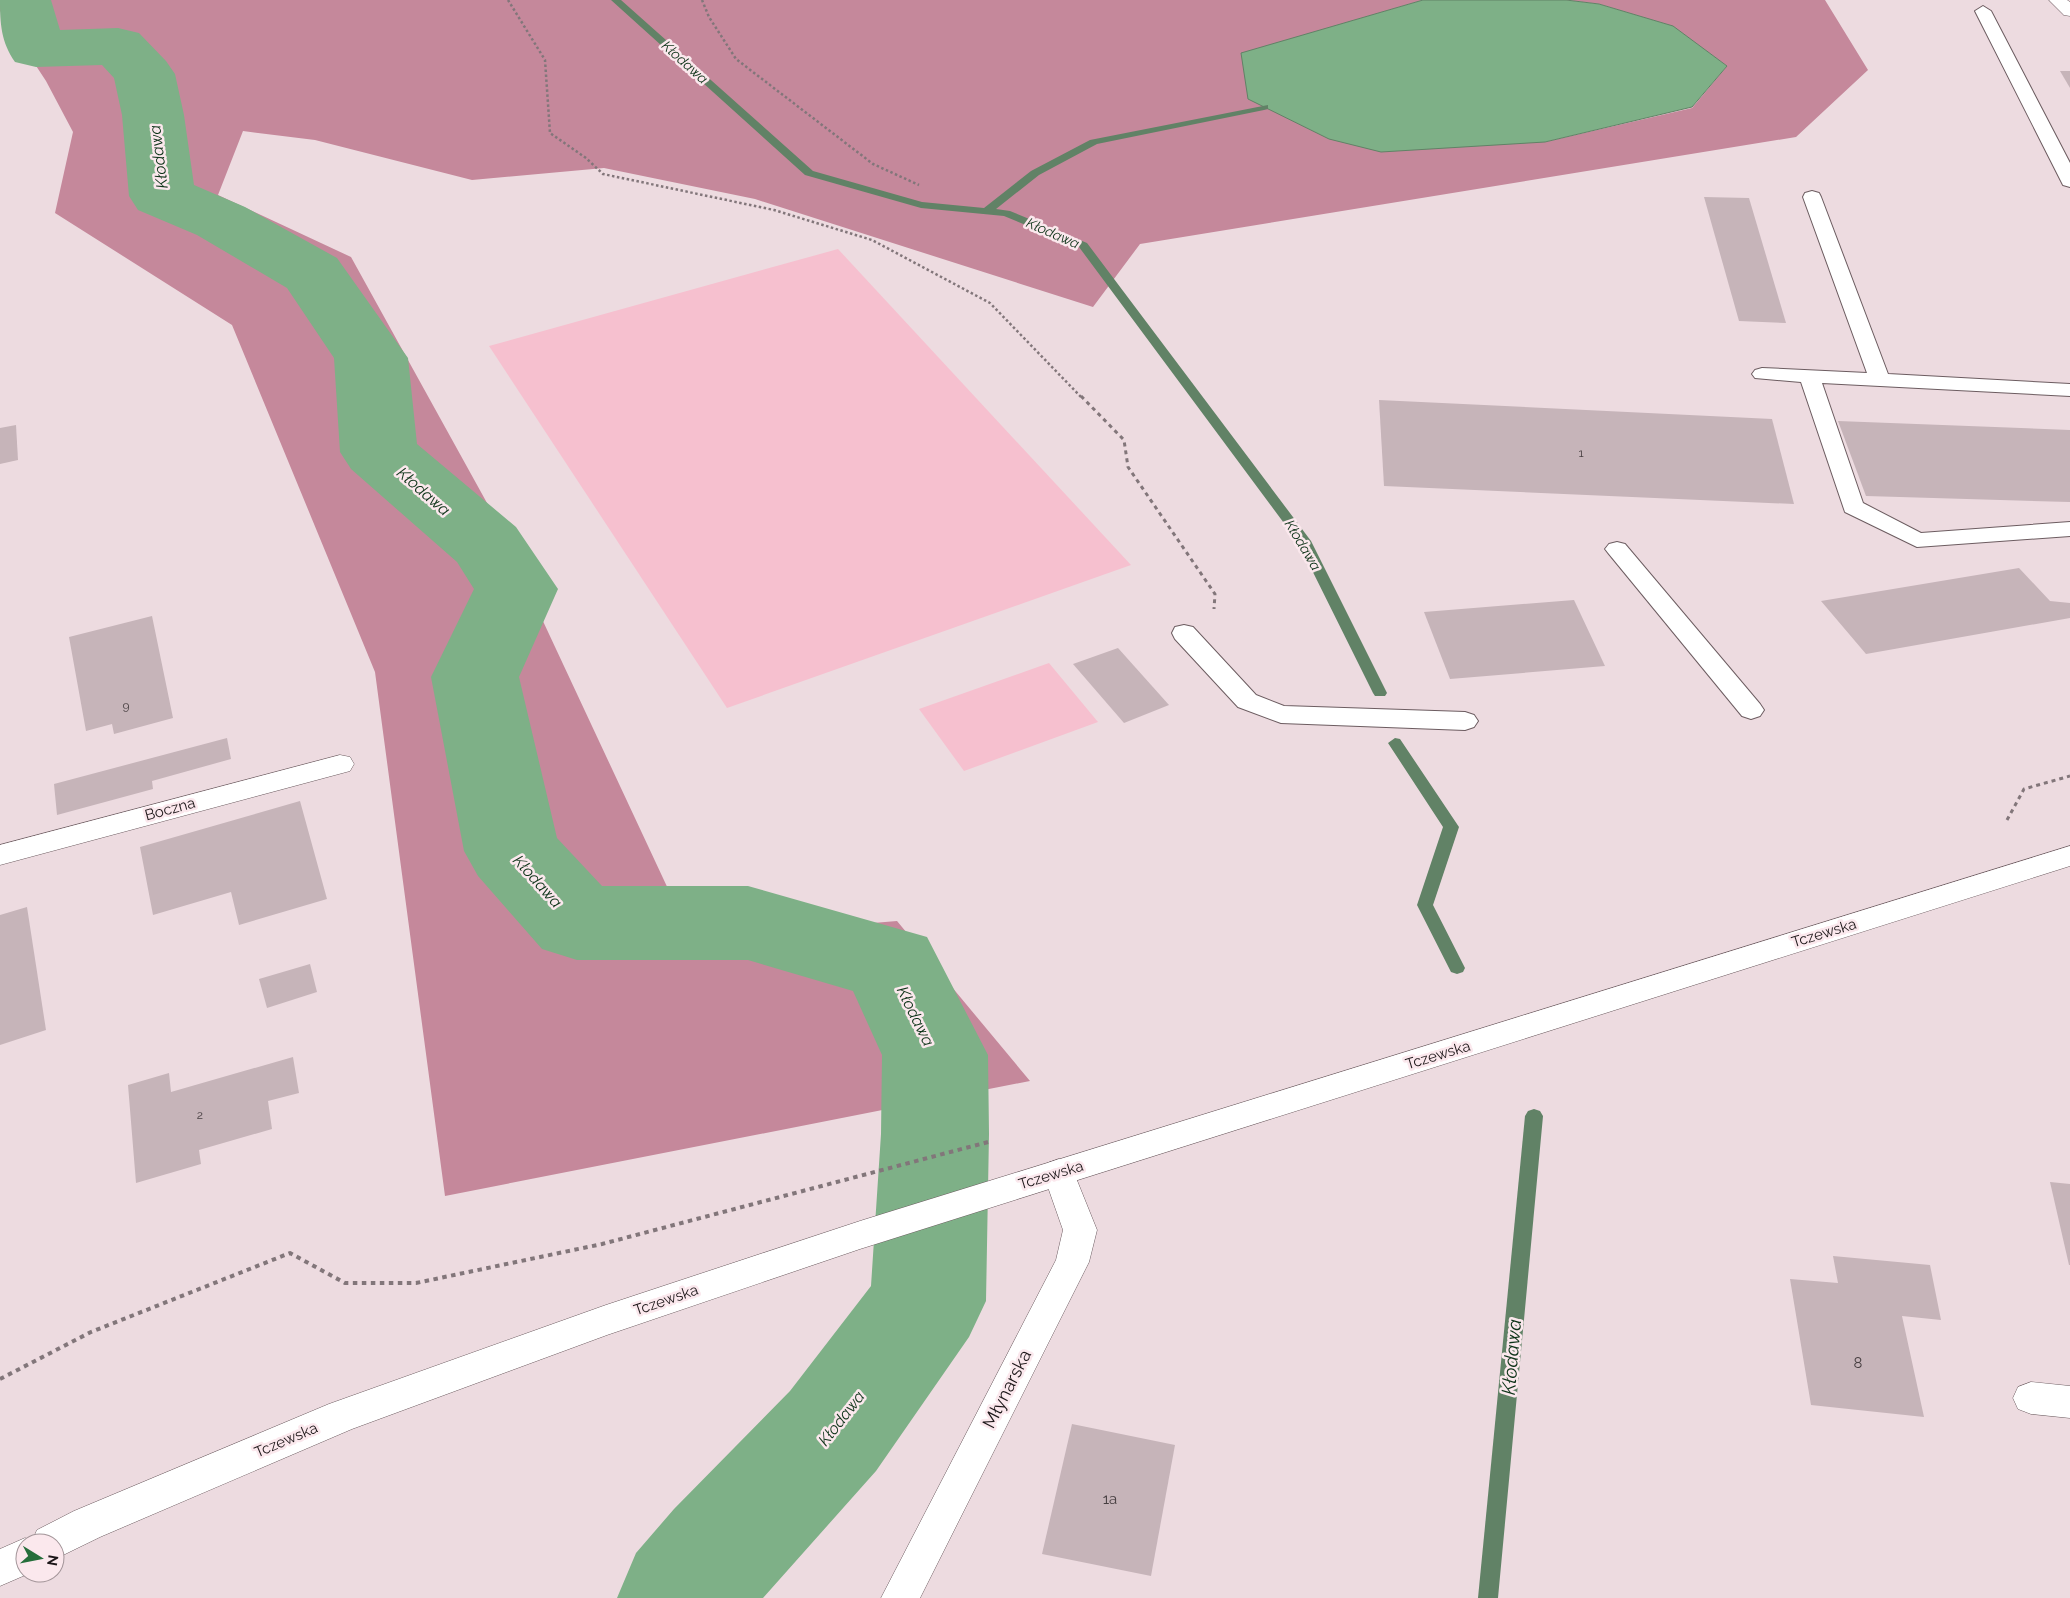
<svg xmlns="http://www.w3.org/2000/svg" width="2070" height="1598" viewBox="0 0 2070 1598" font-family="Raleway,sans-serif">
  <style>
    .green { fill: #f6c0cf }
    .forest { fill: #c5889b }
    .water { fill: #7eb087; stroke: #618266 }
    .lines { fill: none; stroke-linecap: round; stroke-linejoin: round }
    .stream { fill: #618266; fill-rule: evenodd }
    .river { fill: #7eb087; fill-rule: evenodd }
    .building { fill: #c6b4b9 }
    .service-casing { stroke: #6c5c60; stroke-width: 2 }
    .minor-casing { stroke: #6c5c60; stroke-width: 1 }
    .tertiary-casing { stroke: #6c5c60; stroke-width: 1 }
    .primary-casing { stroke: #6c5c60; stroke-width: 1 }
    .path-far2 { stroke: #82767a; stroke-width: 2.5; stroke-dasharray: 2.5 2.5; stroke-linecap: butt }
    .path-far1 { stroke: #82767a; stroke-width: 3; stroke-dasharray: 4 4; stroke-linecap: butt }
    .path { stroke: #82767a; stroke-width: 4; stroke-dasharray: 4.5 4.5; stroke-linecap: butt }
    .service { fill: #fff; fill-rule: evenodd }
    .minor { fill: #fff; fill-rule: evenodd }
    .tertiary { fill: #fff; fill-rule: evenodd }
    .primary { fill: #fff; fill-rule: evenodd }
    .labels { text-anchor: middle; stroke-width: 5; stroke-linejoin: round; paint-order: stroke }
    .number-label { font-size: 12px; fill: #463e40 }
    .far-water-label { font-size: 14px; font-style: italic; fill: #0d3318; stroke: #fbe8ed }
    .street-label { font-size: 15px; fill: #1c1618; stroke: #fbe8ed }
    .near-number-label { font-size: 15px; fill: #463e40 }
    .water-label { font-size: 16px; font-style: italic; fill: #0d3318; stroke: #fbe8ed }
    .near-street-label { font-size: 18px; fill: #1c1618; stroke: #fbe8ed }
    .near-water-label { font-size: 19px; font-style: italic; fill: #0d3318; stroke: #fbe8ed }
  </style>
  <rect width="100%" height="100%" fill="#eddbe0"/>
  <g class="green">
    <polygon points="838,249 1131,565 727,708 489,346"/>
    <polygon points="1049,663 1098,722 964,771 919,709"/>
  </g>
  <polygon class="forest" points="0,0 1423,0 1241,54 1545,142 1692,108 1727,66 1672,26 1599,4 1566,0 1825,0 1868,70 1796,137 1140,244 1093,307 755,199 604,168 472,180 315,140 243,131 218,195 351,257 492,512 691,938 897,921 1030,1081 445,1196 375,672 232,325 55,213 73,132 46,81 0,11"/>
  <polygon class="water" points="1423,0 1566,0 1599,4 1673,26 1727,66 1692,107 1545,142 1381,152 1329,139 1248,99 1241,53"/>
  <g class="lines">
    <g class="stream">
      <polygon points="611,0 621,0 813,171 922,202 984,208 1031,171 1090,140 1268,105 1268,109 1264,110 1097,144 1039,175 996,209 1010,211 1087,243 1311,541 1387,693 1385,696 1375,696 1373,693 1298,542 1079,247 1004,216 921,208 805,175"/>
      <polygon points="1395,738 1400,739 1459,827 1433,905 1465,968 1463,972 1457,974 1451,972 1417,905 1443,827 1388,743"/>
      <polygon points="1534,1109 1540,1111 1543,1116 1498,1598 1478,1598 1525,1116 1528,1111"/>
    </g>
    <path class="river" d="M 0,0 L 51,0 L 60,30 L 118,28 L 139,33 L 166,61 L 175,74 L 184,115 L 194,185 L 245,207 L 337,258 L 408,358 L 417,444 L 516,527 L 558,589 L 519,677 L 557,838 L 602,886 L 748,886 L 927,937 L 988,1055 L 989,1134 L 986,1301 L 969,1337 L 876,1471 L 763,1598 L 617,1598 L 636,1553 L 674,1509 L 790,1391 L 871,1286 L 881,1134 L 882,1055 L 853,991 L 748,960 L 577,960 L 542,949 L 478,876 L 464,851 L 431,677 L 474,589 L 457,562 L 351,469 L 340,452 L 334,358 L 287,288 L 197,235 L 138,210 L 129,196 L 122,115 L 114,78 L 102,65 L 36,67 L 15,62 C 1,42 0,23 0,0 Z"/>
  </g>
  <g class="building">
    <polygon points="2060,71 2070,71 2070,88"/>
    <polygon points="1704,197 1749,198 1786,323 1739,321"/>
    <polygon points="1379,400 1772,419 1794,504 1384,486"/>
    <polygon points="1838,421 2070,430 2070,502 1866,496"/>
    <polygon points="16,425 18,460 0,464 0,428"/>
    <polygon points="2019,568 2050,601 2070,603 2070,618 1866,654 1821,601"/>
    <polygon points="1574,600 1605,666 1450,679 1424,612"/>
    <polygon points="152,616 173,718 114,734 112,724 86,731 69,637"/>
    <polygon points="1118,648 1169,705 1124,723 1073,664"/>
    <polygon points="227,738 231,759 152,781 153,789 57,815 54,784"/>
    <polygon points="300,801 327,899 239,925 231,892 153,915 140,847"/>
    <polygon points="27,907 46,1030 0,1045 0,915"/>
    <polygon points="310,964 317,992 267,1008 259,979"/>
    <polygon points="293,1057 299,1093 268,1101 272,1129 199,1150 201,1164 136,1183 128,1085 169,1073 171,1092"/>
    <polygon points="2050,1182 2070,1184 2070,1265 2069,1265"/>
    <polygon points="1833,1256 1930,1265 1941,1320 1902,1316 1924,1417 1811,1405 1790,1279 1838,1283"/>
    <polygon points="1072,1424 1175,1445 1151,1576 1042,1554"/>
  </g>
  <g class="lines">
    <g class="service-casing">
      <g id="service">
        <polygon points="1983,6 1991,11 2070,163 2070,187 2063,185 2061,181 1975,11"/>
        <polygon points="1812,191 1819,193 1821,197 1888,374 2070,384 2070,396 1822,383 1863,503 1921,533 2070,522 2070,536 1917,547 1845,512 1801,382 1755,378 1752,374 1755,370 1762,368 1867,373 1803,197 1805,193"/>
        <polygon points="1617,542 1625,544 1760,704 1764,710 1760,716 1751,719 1742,716 1609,554 1605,549 1609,544"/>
        <polygon points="1184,625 1193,627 1256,695 1284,706 1465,712 1474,715 1478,721 1474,727 1465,730 1281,723 1238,707 1175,639 1172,633 1175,627"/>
      </g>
    </g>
    <g class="minor-casing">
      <g id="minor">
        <polygon points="340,755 350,757 354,764 350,771 0,865 0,845"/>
        <polygon points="1059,1159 1070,1163 1097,1230 1089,1262 920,1598 881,1598 1056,1260 1063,1230 1043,1173 1048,1163"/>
        <polygon points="2031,1382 2070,1386 2070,1418 2031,1414 2018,1409 2013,1398 2018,1387"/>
      </g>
    </g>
    <g class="tertiary-casing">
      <polygon id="tertiary" points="2049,0 2067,0 2070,2 2070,16 2064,15"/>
    </g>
    <g class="primary-casing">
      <polygon id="primary" points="2070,846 2070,866 860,1249 607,1335 352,1429 100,1537 55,1559 55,1543 25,1543 25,1573 30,1573 0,1586 0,1549 25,1538 32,1541 37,1530 74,1511 329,1404 606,1305 860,1221"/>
    </g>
    <g class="path-far2">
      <polyline points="508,0 545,60 550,133 586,158 603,174 774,210 872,240 990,303 1082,398"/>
      <polyline points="702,0 709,17 736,59 873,164 919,185"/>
    </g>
    <g class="path-far1">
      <polyline points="1081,396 1124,440 1128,467 1215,594 1214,609"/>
      <polyline points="2007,820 2024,789 2070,776"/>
    </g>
    <polyline class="path" points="0,1379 91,1332 290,1253 345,1283 416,1283 602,1244 992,1141"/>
    <use href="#service" class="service"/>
    <use href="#minor" class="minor"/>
    <use href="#tertiary" class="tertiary"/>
    <use href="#primary" class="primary"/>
  </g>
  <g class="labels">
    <g class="number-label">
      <text x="1581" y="457">1</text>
      <text x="126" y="710">9</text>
      <text x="200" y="1119">2</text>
    </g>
    <g class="far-water-label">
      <text transform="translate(685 62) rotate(42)" y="5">Kłodawa</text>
      <text transform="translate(1053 233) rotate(24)" y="5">Kłodawa</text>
      <text transform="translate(1303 545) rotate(59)" y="5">Kłodawa</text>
    </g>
    <g class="street-label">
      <text transform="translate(170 809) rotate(-15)" y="5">Boczna</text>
      <text transform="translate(1824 933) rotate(-17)" y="5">Tczewska</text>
      <text transform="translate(1438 1055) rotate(-17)" y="5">Tczewska</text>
      <text transform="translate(1051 1175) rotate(-17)" y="5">Tczewska</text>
      <text transform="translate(666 1300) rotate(-19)" y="5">Tczewska</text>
      <text transform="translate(286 1440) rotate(-23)" y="5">Tczewska</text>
    </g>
    <g class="near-number-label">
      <text x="1858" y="1368">8</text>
      <text x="1110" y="1504">1a</text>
    </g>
    <g class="water-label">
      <text transform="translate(158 157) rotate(-97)" y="6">Kłodawa</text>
      <text transform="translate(424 491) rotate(41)" y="6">Kłodawa</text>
      <text transform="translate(538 881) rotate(48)" y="6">Kłodawa</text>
      <text transform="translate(916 1016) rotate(64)" y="6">Kłodawa</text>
      <text transform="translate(841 1418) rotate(-52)" y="6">Kłodawa</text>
    </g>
    <g class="near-street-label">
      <text transform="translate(1007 1389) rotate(-63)" y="6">Młynarska</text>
    </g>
    <g class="near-water-label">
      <text transform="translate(1511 1357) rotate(-85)" y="7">Kłodawa</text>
    </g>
  </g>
  <g transform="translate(40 1558) rotate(100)"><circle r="24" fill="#fbe8ed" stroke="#a29498"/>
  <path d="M0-4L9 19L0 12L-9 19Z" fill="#266e3b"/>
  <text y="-8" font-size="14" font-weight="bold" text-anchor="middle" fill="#1c1618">N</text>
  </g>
</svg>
